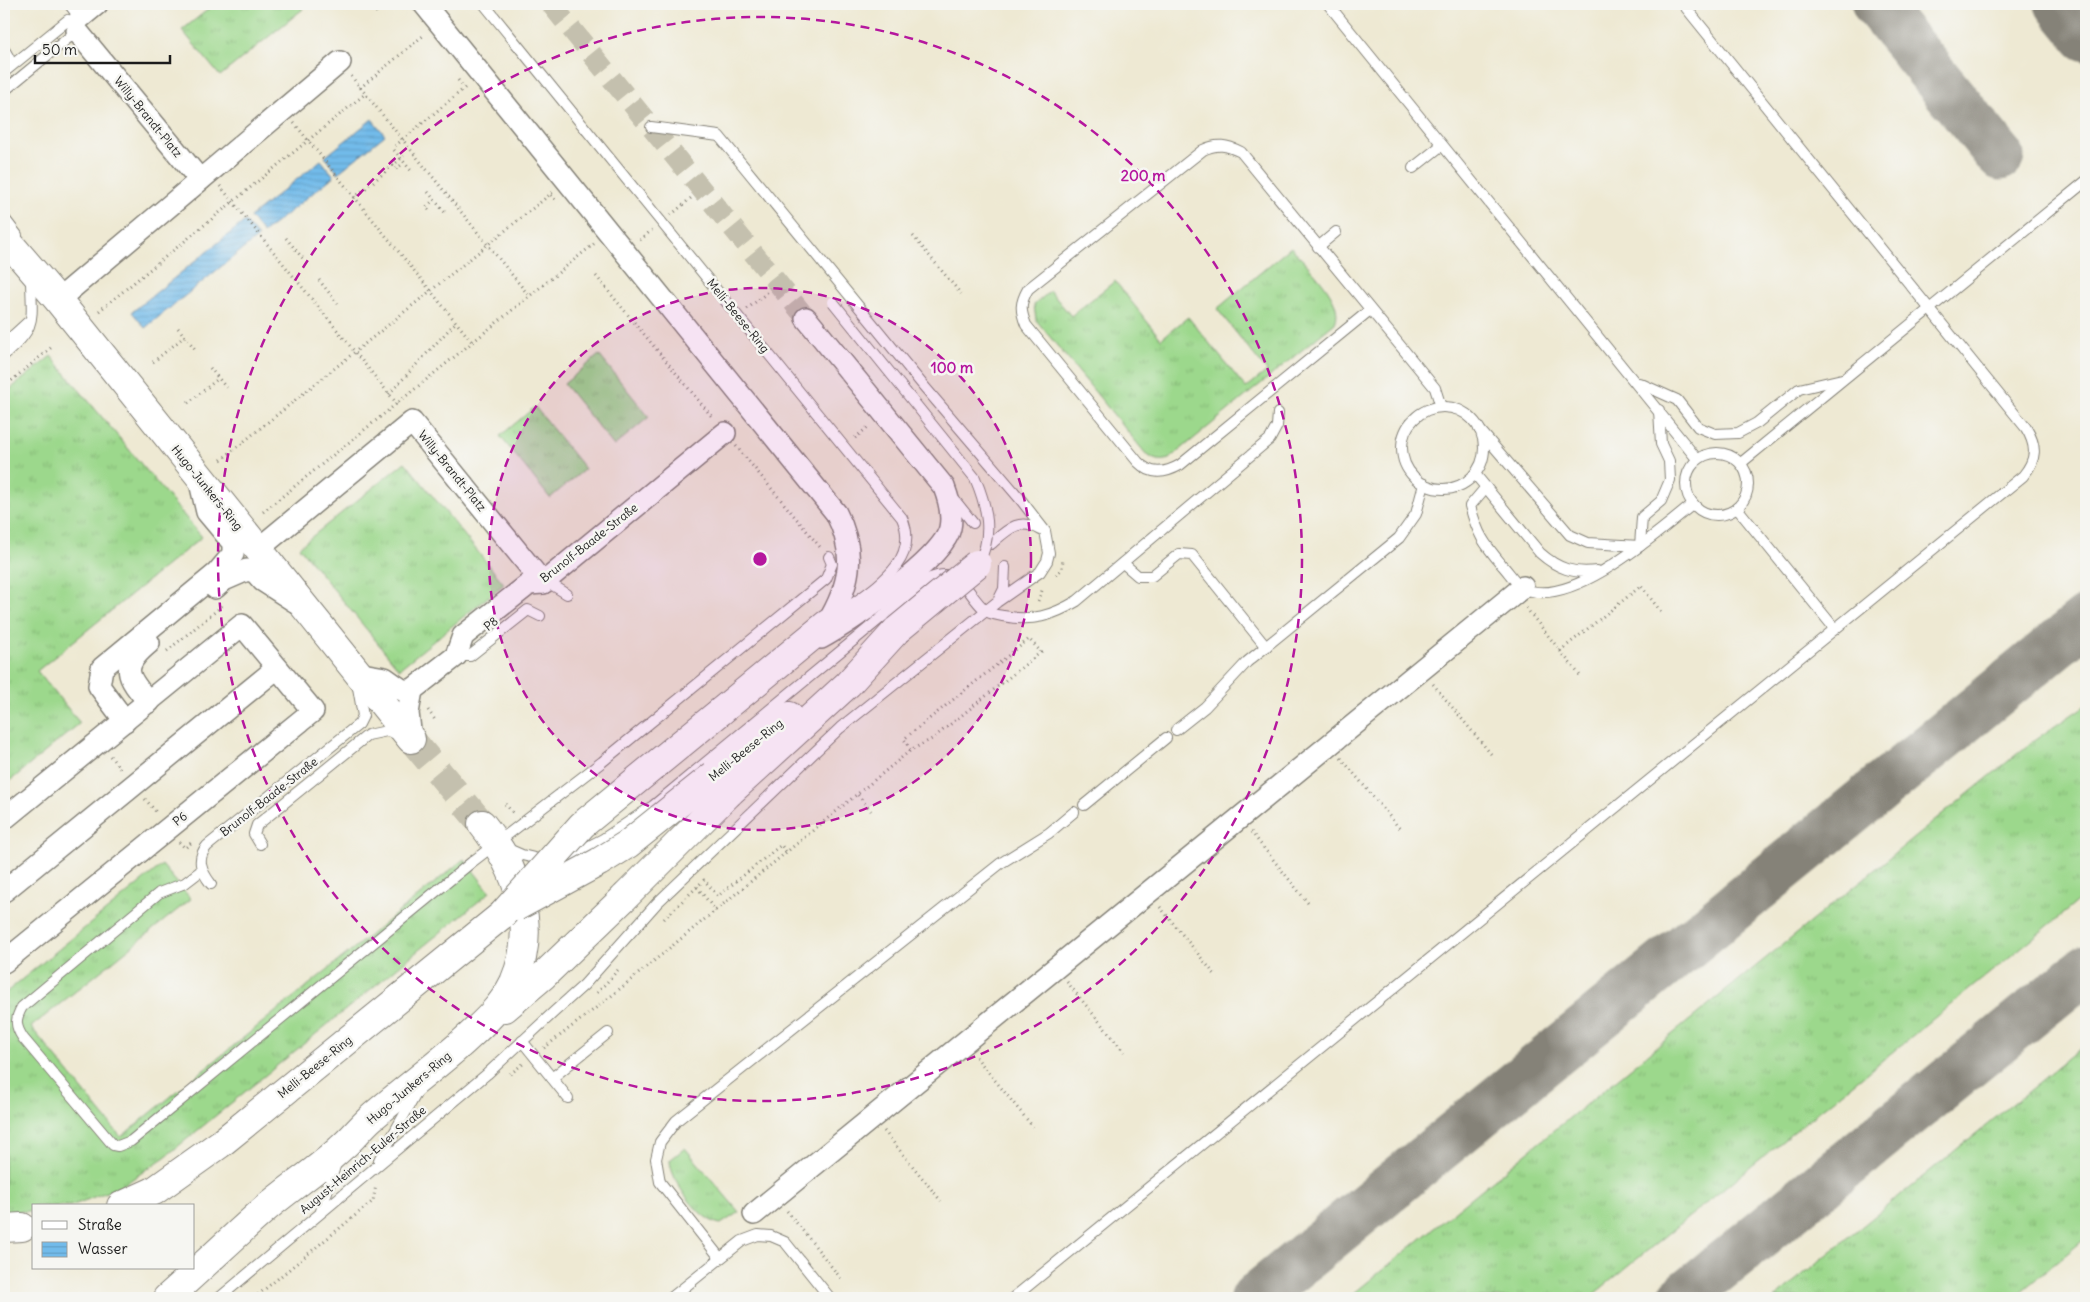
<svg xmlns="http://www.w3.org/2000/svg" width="2090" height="1302" viewBox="0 0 2090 1302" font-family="Delius,sans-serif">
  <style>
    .grass { fill: url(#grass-tufts); stroke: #5c7a54 }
    .water { fill: url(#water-rules); stroke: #476c83 }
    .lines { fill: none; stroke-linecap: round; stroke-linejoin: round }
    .taxiway { stroke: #858278; stroke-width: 49 }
    .street-tunnel { stroke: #c4c0ae; stroke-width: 21; stroke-dasharray: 21 11; stroke-linecap: butt }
    .secondary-tunnel { stroke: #c4c0ae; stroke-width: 28; stroke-dasharray: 28 14; stroke-linecap: butt }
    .lane-casing { stroke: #858278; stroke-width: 12 }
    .street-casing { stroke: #858278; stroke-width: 24 }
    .secondary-casing { stroke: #858278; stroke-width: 30 }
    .highway-casing { stroke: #858278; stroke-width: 30 }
    .path { stroke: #858278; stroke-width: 3; stroke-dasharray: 1 4; stroke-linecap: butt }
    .lane { stroke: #fff; stroke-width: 10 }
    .street { stroke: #fff; stroke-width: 21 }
    .secondary { stroke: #fff; stroke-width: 28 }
    .highway { stroke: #fff; stroke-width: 28 }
    .lane-bridge-casing { stroke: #858278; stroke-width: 12; stroke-linecap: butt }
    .secondary-bridge-casing { stroke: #858278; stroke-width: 30; stroke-linecap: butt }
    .lane-bridge { stroke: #fff; stroke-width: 10 }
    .secondary-bridge { stroke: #fff; stroke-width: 28 }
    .ring { fill: none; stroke: #b5179e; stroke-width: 2.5; stroke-dasharray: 9 6 }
    .labels { text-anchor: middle; stroke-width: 5; stroke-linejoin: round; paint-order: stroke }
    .street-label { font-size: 12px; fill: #1c1c1c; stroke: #f6f6f2 }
    .centre { fill: #b5179e; stroke: #f6f6f2; stroke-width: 2.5 }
    .ring-label { font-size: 15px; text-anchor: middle; font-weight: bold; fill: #b5179e; stroke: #f6f6f2; stroke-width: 5; stroke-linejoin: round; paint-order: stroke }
  </style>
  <defs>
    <pattern id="grass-tufts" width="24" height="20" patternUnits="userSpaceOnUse" patternTransform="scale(1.25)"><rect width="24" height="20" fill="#9cd88c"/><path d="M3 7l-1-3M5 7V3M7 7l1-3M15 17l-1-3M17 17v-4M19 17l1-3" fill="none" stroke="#86b978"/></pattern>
    <pattern id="water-rules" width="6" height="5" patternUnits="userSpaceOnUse" patternTransform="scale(1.25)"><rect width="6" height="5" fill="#72bbea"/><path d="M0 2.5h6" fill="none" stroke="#62a0c8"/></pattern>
  </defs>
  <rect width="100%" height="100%" fill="#f6f6f2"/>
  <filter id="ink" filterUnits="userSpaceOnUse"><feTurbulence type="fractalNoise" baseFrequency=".02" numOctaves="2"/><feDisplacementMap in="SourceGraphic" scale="10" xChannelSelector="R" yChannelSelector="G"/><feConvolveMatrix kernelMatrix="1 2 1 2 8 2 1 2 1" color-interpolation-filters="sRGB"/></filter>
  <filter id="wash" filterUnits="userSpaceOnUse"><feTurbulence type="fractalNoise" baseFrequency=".0096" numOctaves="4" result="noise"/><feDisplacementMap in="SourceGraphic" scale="20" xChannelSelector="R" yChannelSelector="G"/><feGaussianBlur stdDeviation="1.12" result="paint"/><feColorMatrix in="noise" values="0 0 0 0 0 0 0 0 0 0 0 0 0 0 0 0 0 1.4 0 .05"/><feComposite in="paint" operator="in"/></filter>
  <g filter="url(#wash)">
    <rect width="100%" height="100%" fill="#eee9d3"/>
    <g class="grass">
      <polygon points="215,4 299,4 303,9 220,76 182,30"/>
      <path d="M 1291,247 C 1306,265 1346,300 1335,323 L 1169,459 C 1159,462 1154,460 1146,454 L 1036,320 L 1034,305 L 1050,291 L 1071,316 L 1115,281 L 1161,339 L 1188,317 L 1246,388 L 1267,371 L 1217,309 Z"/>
      <polygon points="599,355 649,417 614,446 564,384"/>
      <polygon points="51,356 202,537 37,671 80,723 4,786 4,394"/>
      <polygon points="535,407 585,469 550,498 500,436"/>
      <polygon points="405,462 504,584 399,669 299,547"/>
      <polygon points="2086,705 2086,895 1589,1298 1348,1298 2033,741"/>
      <polygon points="464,859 490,892 165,1157 122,1186 71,1206 34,1206 34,1211 4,1212 4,994 162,865 191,899 31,1027 121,1137"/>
      <polygon points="2086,1044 2086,1238 2013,1298 1774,1298"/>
      <path d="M 685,1148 L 739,1212 L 721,1224 C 700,1222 670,1180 670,1160 Z"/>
    </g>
    <g class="water">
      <polygon points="372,119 385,135 338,173 325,157"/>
      <polygon points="321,160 334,176 263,233 250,217"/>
      <polygon points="245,221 258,237 145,328 132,312"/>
    </g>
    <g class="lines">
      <g class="taxiway">
        <polyline points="1876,4 2000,156"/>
        <polyline points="2059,4 2086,37"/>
        <polyline points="1255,1298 2086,620"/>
        <polyline points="1682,1298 2086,969"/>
      </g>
    </g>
  </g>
  <g filter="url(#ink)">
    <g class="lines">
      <polyline class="street-tunnel" points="551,4 806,318"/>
      <polyline class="secondary-tunnel" points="411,739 482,824"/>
      <g class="lane-casing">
        <g id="lane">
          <polyline points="69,4 80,18"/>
          <path d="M 484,4 L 902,518 C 922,564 869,590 838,615"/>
          <polyline points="1328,4 1697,459"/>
          <polyline points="5,51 9,58 9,67"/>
          <polyline points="4,72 68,20 72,24 80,18"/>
          <polyline points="4,91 78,30"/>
          <polyline points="1413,168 1442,145"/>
          <polyline points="4,218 17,235"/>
          <polyline points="1318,247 1336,232"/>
          <path d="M 1370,310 L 1180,465 C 1164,474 1151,475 1138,462 L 1026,325 C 1020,310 1020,303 1028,289 L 1203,150 C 1217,143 1227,145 1241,152 L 1435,388 L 1441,407"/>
          <polyline points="4,344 28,322"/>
          <path d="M 4,355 C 39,326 31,319 31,277"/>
          <polyline points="1639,383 1677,400 1698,427 1715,434 1738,433 1757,423 1799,389 1842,379"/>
          <circle cx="1443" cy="448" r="41"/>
          <polyline points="1479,429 1570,535 1588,543 1640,546 1642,517 1661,501 1670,480 1669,461 1661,444 1659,410"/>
          <circle cx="1717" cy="484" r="31"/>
          <polyline points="1741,463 2086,181"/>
          <path d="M 1475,474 L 1540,553 C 1558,569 1574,574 1597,571"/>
          <path d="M 1486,487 L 1470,506 C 1478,535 1483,542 1502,565 C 1508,571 1515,583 1522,587 C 1566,614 1661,530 1693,504"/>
          <polyline points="953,498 973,523"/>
          <polyline points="1737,508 1835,629"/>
          <path d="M 991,544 C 1008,529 1019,517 1041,530"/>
          <polyline points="1123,563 1138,576 1152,576 1179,554 1192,555 1266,647"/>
          <polyline points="543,583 554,586 567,594"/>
          <polyline points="999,599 1004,589 1005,567"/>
          <polyline points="456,656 470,656 528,610 540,616"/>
          <polyline points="1176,730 1205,707 1247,662 1399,538 1416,514 1424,484"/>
          <polyline points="1084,805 1166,738"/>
          <polyline points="260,844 254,834 257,825 368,735 387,731 400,735"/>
          <polyline points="506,848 522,855 547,861"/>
          <path d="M 564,859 L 603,839 L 653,806 L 928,579 C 963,565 964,591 985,610 C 989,614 997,615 1003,616 C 1032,622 1052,616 1077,601 L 1270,439 L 1277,426 L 1278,413"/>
          <path d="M 202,870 L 185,883 L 159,893 L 22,1007 C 15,1019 15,1026 23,1038 L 113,1145 L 118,1146 L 131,1141 L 472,862 L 602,762 L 826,579 L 832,564 L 829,557"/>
          <path d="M 211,884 C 201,871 196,859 207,846 L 359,724 L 363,716 L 357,682"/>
          <polyline points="522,1041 568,1098"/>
          <polyline points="552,1078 608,1033"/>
          <polyline points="379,1160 417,1092"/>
          <polyline points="321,1211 337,1160"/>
          <polyline points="720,1258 660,1182 656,1159 660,1142 676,1121 1001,863 1049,833 1074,812"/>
          <polyline points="219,1298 487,1074 555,1011 584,985 657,903 840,728 997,602 1040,572 1047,561 1049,553 1045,531 1021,500 922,384 719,136 651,127"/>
          <polyline points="671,1298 742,1241 758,1235 771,1236 785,1242 830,1298"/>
          <path d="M 1013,1298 L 2023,476 C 2037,459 2037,446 2026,428 L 1683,4"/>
        </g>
      </g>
      <g class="street-casing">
        <g id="street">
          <path d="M 424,4 L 836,513 C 857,553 850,586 827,624"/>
          <polyline points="80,18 97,4"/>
          <polyline points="77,31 200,180"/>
          <polyline points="58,300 340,62"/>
          <path d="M 806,318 L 944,487 C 949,500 953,514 950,528 C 944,559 850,622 821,638"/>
          <polyline points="257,550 412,422 543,583"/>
          <polyline points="215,588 224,580 247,570 255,572 263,581 294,601"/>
          <polyline points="356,673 385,678 402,690 412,690 456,656 463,636 529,584 543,583 725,433"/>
          <path d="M 149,702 C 126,676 120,667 149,643"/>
          <polyline points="125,721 99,686 102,668 217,573 233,554 233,543 207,512 199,478"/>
          <polyline points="411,739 408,713 412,690"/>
          <polyline points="4,819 242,625 313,711 4,962"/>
          <polyline points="4,891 277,668"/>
          <polyline points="754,1214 1523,587"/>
        </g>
      </g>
      <g class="secondary-casing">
        <g id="secondary">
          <polyline points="4,237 58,300 411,739"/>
          <polyline points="720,712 827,624"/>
          <polyline points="714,775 789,716"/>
          <polyline points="729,793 848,684 897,630"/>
          <polyline points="505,1008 544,975 625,897"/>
          <polyline points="121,1206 154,1191 220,1144 502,915"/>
          <path d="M 167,1298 C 200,1269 232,1238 265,1209 C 289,1188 318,1170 341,1148 C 352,1139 360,1128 371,1118 C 401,1092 434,1068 464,1041 C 484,1023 502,1007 514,982 C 539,926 517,868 482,824"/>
        </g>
      </g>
      <g class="highway-casing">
        <polyline id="highway" points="4,1228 22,1227"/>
      </g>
      <g class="path">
        <polyline points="370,4 377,13"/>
        <polyline points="351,76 530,297"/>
        <polyline points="458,80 464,88"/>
        <polyline points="360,88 424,35"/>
        <polyline points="294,123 473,343"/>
        <polyline points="395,146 467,86"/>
        <polyline points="394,150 413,173"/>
        <polyline points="393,165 396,169 404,163"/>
        <polyline points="220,186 398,405"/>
        <polyline points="428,192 447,215"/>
        <polyline points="551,195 557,202"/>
        <polyline points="354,198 404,156"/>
        <polyline points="429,210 426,207 434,200"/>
        <polyline points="671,215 691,198"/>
        <polyline points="913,236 961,294"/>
        <polyline points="286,238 305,261"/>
        <polyline points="640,240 652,230"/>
        <polyline points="596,276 713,418"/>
        <polyline points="319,280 338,304"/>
        <polyline points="747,309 768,292"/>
        <polyline points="99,311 365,94"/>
        <polyline points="178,328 196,350"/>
        <polyline points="153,362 185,336"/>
        <polyline points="210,368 229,391"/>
        <polyline points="4,387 53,346"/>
        <polyline points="389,394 456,322"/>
        <polyline points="188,403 219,378"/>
        <polyline points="855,438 869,426"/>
        <polyline points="736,446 820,547"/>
        <polyline points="221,460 553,192"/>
        <polyline points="263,512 595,243"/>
        <polyline points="1056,575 1062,569 1063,559"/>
        <polyline points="1038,601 1043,588"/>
        <polyline points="1526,608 1582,678"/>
        <polyline points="167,651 222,606"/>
        <polyline points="1560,651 1641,586 1662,613"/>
        <polyline points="1433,684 1491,754"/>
        <polyline points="428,710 435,720"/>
        <polyline points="110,756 122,771"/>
        <polyline points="1341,758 1400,829"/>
        <polyline points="858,795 871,811"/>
        <polyline points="145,799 157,813"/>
        <polyline points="505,804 514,814"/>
        <polyline points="1251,832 1308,903"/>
        <polyline points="179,842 185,848 191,843"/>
        <polyline points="697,887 716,911"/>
        <polyline points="1160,907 1216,976"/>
        <polyline points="664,919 704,880 718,896 781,845 787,853"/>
        <polyline points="1067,982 1124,1052"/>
        <polyline points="597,993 618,970"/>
        <polyline points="544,1048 610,997 911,750 932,739 1041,652 1029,639 904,739 911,750"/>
        <polyline points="976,1057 1033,1127"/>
        <polyline points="510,1074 523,1064"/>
        <polyline points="884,1131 941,1201"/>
        <polyline points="787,1211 843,1281"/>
        <polyline points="254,1298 373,1201 376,1185"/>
      </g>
      <use href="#lane" class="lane"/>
      <use href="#street" class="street"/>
      <use href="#secondary" class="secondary"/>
      <use href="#highway" class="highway"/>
      <g class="lane-bridge-casing">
        <path id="lane-bridge" d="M 833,302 L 975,478 C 987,506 994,536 978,564"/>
      </g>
      <g class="secondary-bridge-casing">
        <g id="secondary-bridge">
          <polyline points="897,630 977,564"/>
          <polyline points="625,897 729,793"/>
          <polyline points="516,907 599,862 628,844 714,775"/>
          <polyline points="502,915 582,825 720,712"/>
        </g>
      </g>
      <use href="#lane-bridge" class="lane-bridge"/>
      <use href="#secondary-bridge" class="secondary-bridge"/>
    </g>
  </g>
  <circle cx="760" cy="559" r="271" fill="#b5179e" fill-opacity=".12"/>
  <g class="ring">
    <circle cx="760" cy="559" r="271"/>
    <circle cx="760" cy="559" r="542"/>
  </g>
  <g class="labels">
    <g class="street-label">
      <text transform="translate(148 117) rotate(51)" y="4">Willy-Brandt-Platz</text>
      <text transform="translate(738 316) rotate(51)" y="4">Melli-Beese-Ring</text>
      <text transform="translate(452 471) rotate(51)" y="4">Willy-Brandt-Platz</text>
      <text transform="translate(207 488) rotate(51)" y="4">Hugo-Junkers-Ring</text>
      <text transform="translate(589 543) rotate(-38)" y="4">Brunolf-Baade-Straße</text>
      <text transform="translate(491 624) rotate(-38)" y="4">P8</text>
      <text transform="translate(746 750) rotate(-39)" y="4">Melli-Beese-Ring</text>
      <text transform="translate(269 797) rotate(-38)" y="4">Brunolf-Baade-Straße</text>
      <text transform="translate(180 819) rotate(-39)" y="4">P6</text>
      <text transform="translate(315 1067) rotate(-39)" y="4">Melli-Beese-Ring</text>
      <text transform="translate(409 1088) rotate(-40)" y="4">Hugo-Junkers-Ring</text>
      <text transform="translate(363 1160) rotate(-40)" y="4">August-Heinrich-Euler-Straße</text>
    </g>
  </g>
  <circle cx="760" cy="559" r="8" class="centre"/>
  <g class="ring-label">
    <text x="1143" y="181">200 m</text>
    <text x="952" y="373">100 m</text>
  </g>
  <rect width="2090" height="1302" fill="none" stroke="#f6f6f2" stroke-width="20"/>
  <rect x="32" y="1204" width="162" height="65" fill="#f6f6f2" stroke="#9f9f9c"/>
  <rect x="42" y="1221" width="25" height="8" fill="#ffffff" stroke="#9f9f9c"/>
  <text x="78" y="1230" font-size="15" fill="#1c1c1c">Straße</text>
  <rect x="42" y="1242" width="25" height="15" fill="url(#water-rules)" stroke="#9f9f9c"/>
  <text x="78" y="1254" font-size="15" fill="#1c1c1c">Wasser</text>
  <path d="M35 55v8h135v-8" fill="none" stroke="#1c1c1c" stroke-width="2.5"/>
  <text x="42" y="55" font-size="15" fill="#1c1c1c" stroke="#f6f6f2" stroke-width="4" paint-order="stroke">50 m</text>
</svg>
